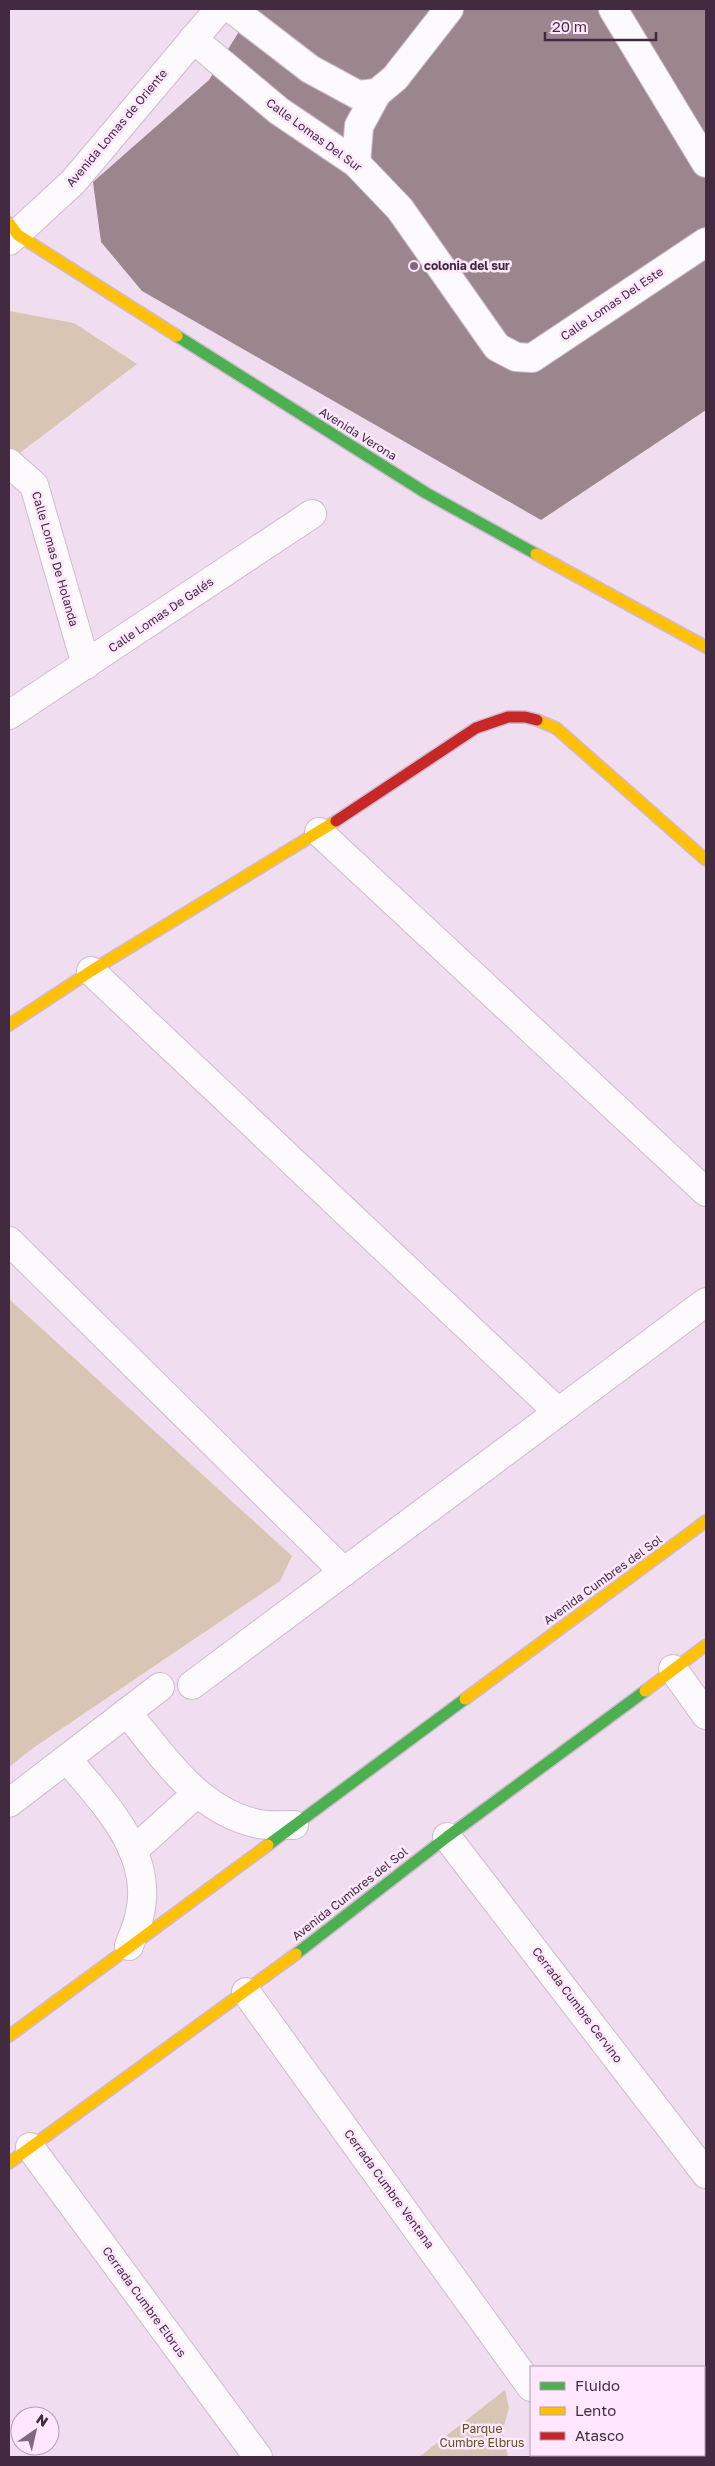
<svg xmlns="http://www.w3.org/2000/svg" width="715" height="2466" viewBox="0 0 715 2466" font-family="'Golos Text',sans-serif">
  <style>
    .green { fill: #d9c5b3 }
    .building { fill: #9b868d }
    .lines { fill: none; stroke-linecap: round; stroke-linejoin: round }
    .street-casing { stroke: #cfbbcf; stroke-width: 30 }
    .fast-casing { stroke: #cfbbcf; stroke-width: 14 }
    .slow-casing { stroke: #cfbbcf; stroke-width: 14 }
    .jam-casing { stroke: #cfbbcf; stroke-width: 14 }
    .street { stroke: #fdfafd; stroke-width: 28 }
    .fast { stroke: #4caf50; stroke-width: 11 }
    .slow { stroke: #ffc107; stroke-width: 11 }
    .jam { stroke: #c62828; stroke-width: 11 }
    .poi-dot { fill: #7f697e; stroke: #ffe7fe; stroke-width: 2 }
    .labels { text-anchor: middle; stroke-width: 5; stroke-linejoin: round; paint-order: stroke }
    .street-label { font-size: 12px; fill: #422b41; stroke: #ffe7fe }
    .poi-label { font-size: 12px; font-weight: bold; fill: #422b41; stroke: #ffe7fe; text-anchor: start }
    .park-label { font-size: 12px; fill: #634f1b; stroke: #ffe7fe }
  </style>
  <rect width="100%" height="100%" fill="#f0ddef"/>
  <g class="green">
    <polygon points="9,311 74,323 137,364 9,461"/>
    <polygon points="9,1299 292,1556 280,1581 33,1748 9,1767"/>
    <polygon points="505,2390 509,2408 502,2432 508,2457 419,2457"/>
    <polygon points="706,2397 706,2457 627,2457 631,2455 704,2455 704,2399"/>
  </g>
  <polygon class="building" points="253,9 706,9 706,410 541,520 142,291 101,242 93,182 209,80"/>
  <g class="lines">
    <g class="street-casing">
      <g id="street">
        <polyline points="232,9 310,69 358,95 377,93 395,78 449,9"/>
        <polyline points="613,9 706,163"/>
        <polyline points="193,39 279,111 356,163 400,209 497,347 516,357 532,358 706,242"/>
        <polyline points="356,163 359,126 377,93"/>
        <polyline points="9,241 73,182 219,9"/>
        <polyline points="9,463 34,485 86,665"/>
        <polyline points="9,715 312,514"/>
        <polyline points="319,832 706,1192"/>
        <polyline points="91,971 558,1412"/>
        <polyline points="9,1241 344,1572"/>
        <polyline points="673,1669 706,1715"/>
        <polyline points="192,1685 706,1302"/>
        <path d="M 127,1712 C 163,1757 199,1812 259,1824 C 270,1826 282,1825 294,1825"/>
        <path d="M 67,1759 C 103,1802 156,1854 139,1917 C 137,1927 132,1937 129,1946"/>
        <polyline points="9,1803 160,1687"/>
        <polyline points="447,1837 706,2174"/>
        <polyline points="133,1851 197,1793"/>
        <polyline points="246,1992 531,2387"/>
        <polyline points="30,2147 258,2457"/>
      </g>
    </g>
    <g class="fast-casing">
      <g id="fast">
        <polyline points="177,336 426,493 536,554"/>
        <polyline points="268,1845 465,1699"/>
        <polyline points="296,1954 447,1837 645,1691"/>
      </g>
    </g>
    <g class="slow-casing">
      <g id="slow">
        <polyline points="9,223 18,235 177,336"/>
        <polyline points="536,554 706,647"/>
        <polyline points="537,720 556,728 706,860"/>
        <polyline points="9,1025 91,971 336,821"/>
        <polyline points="645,1691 706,1645"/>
        <polyline points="465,1699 706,1521"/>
        <polyline points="9,2036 268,1845"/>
        <polyline points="9,2163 296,1954"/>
      </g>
    </g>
    <g class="jam-casing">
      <polyline id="jam" points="336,821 476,728 508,717 525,717 537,720"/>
    </g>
    <use href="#street" class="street"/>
    <use href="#fast" class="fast"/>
    <use href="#slow" class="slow"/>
    <use href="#jam" class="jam"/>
  </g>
  <circle class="poi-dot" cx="414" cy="266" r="5"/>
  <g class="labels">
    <g class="street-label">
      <text transform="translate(117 128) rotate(-50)" y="4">Avenida Lomas de Oriente</text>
      <text transform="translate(314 135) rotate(36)" y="4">Calle Lomas Del Sur</text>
      <text transform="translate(612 304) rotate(-34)" y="4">Calle Lomas Del Este</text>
      <text transform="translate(358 434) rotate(32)" y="4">Avenida Verona</text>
      <text transform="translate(55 559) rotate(74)" y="4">Calle Lomas De Holanda</text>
      <text transform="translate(161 615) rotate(-34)" y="4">Calle Lomas De Galés</text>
      <text transform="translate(603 1580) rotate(-36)" y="4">Avenida Cumbres del Sol</text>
      <text transform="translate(350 1894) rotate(-38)" y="4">Avenida Cumbres del Sol</text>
      <text transform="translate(577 2005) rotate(53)" y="4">Cerrada Cumbre Cervino</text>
      <text transform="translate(389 2189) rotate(54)" y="4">Cerrada Cumbre Ventana</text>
      <text transform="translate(144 2302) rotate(54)" y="4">Cerrada Cumbre Elbrus</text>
    </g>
    <g class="poi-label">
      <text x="424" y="270">colonia del sur</text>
    </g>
    <g class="park-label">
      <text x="482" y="2433">Parque<tspan x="482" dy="14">Cumbre Elbrus</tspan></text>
    </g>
  </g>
  <rect width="715" height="2466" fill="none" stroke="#422b41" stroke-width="20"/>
  <rect x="530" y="2366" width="175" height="90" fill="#ffe7fe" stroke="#b39cb2"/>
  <rect x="540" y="2382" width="25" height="8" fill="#4caf50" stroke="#b39cb2"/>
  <text x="575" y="2391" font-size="15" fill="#422b41">Fluido</text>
  <rect x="540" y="2407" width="25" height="8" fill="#ffc107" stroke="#b39cb2"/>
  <text x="575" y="2416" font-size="15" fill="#422b41">Lento</text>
  <rect x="540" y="2432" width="25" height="8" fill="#c62828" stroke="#b39cb2"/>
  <text x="575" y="2441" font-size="15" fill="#422b41">Atasco</text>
  <g transform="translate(35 2431) rotate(34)"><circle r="24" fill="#ffe7fe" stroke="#b39cb2"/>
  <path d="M0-4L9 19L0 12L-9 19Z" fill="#7f697e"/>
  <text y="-8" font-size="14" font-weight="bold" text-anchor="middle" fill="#422b41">N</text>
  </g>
  <path d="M545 32v8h111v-8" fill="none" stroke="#422b41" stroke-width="2.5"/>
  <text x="552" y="32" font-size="15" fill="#422b41" stroke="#ffe7fe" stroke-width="4" paint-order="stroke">20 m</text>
</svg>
